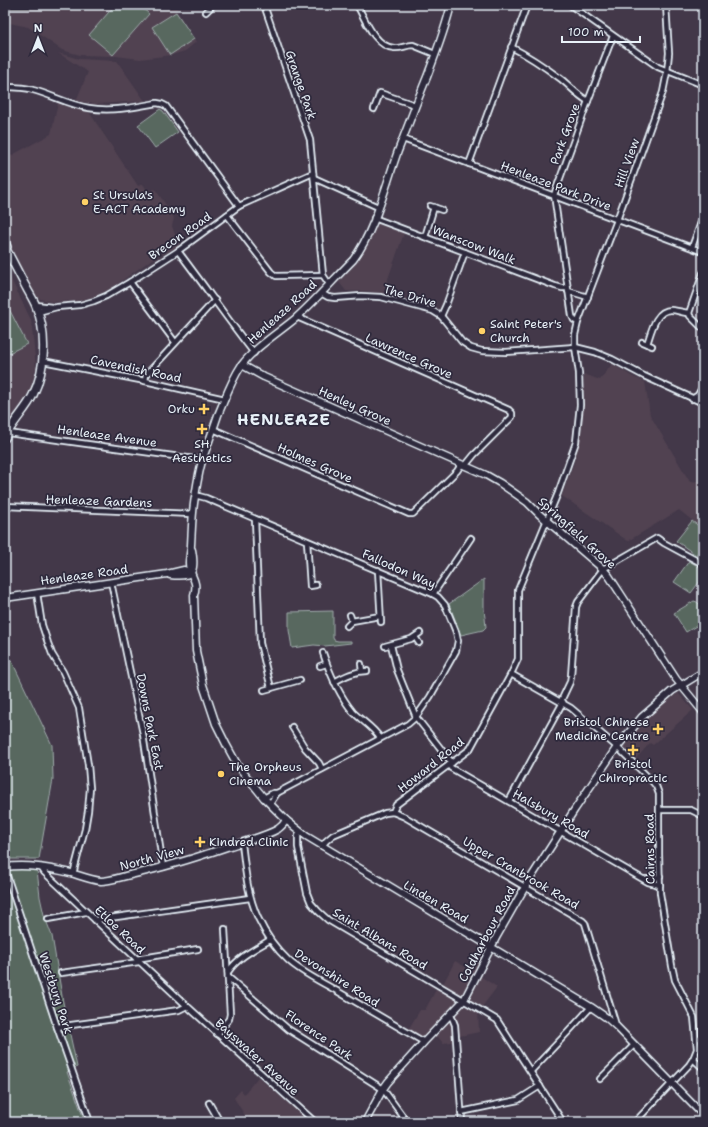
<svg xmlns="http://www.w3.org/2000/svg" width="708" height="1127" viewBox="0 0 708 1127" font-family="'Shantell Sans',sans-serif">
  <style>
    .built { fill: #514251 }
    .green { fill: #58685f; stroke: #a0acac }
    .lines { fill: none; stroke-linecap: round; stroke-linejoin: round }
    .street-casing { stroke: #e8f1f8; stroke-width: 8 }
    .secondary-casing { stroke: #e8f1f8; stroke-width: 9 }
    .primary-casing { stroke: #e8f1f8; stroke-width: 10 }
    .street { stroke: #2f2a3d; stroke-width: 4.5 }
    .secondary { stroke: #2f2a3d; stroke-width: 6 }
    .primary { stroke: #2f2a3d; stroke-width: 7 }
    .poi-dot { fill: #ffd166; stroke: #2f2a3d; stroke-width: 1.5 }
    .labels { text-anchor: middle; stroke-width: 3.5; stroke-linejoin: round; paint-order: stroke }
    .street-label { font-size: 12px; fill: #e8f1f8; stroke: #2f2a3d }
    .poi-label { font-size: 12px; fill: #e8f1f8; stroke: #2f2a3d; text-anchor: start }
    .district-label { font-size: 16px; font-weight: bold; letter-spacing: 1px; fill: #e8f1f8; stroke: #2f2a3d }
  </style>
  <rect width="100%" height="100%" fill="#433849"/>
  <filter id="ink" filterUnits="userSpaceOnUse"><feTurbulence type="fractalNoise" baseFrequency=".025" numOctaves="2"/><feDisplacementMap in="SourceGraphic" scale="8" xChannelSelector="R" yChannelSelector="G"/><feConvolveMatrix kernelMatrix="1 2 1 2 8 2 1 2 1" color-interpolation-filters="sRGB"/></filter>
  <g filter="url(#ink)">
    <g class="built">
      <polygon points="5,5 181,5 176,10 196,42 185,51 172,55 140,59 116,56 80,55 62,50 28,27 5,22"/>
      <polygon points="58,53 79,59 117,61 145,101 96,104 76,101 88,72"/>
      <polygon points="58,103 89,112 138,186 143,184 148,192 155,189 171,212 174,218 172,226 174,232 179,245 178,247 163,254 162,252 113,287 96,296 78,301 52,302 40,299 36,295 31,288 5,237 5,159 51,134"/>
      <polygon points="376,222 404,233 383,293 367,291 346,291 339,282 362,256"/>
      <polygon points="5,267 31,320 36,367 31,387 19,410 8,424 5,424"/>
      <polygon points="612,364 633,377 645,382 650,415 690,482 703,480 703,529 679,510 628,541 562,496 575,460 581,434 584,403 584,374 600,380"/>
      <polygon points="678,693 693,710 653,745 650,743 633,762 618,748 644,719"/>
      <polygon points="475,955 488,962 480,976 497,987 478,1012 479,1032 460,1036 459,1041 443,1043 438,1037 421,1038 408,1030 420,1010 425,1010 437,988 440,990 455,961 467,968"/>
      <polygon points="258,1077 309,1122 252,1122 248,1116 246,1117 234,1098 241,1090 244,1094"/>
    </g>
    <g class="green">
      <rect x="7" y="5" width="79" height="3"/>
      <polygon points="115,5 139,5 149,14 113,55 89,35"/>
      <polygon points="176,12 194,39 170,55 152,27"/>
      <polygon points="160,109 163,111 178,132 155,148 138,125"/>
      <polygon points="5,301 27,344 5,355"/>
      <polygon points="692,521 703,529 703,545 696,555 676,541"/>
      <polygon points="689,561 703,569 703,577 691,593 674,582"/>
      <polygon points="484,579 484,609 486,627 483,630 461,635 449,604"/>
      <polygon points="694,601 697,602 703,608 703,622 686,632 674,613"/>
      <polygon points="333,611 333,638 334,640 338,641 351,641 351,643 325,646 314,645 292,648 289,630 289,612"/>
      <polygon points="5,628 8,653 52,745 53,779 39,859 6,859 5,858"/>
      <polygon points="5,867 37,870 40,897 44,915 52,936 63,1002 77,1067 67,1072 85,1122 5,1122"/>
    </g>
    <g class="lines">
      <g class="street-casing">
        <g id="street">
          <polyline points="264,5 310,140 323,275 329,284"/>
          <path d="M 357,5 C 365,19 375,47 394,48 C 401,49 406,45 413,45 L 435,54"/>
          <polyline points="570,5 658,67 703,85"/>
          <polyline points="206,12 213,5"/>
          <path d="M 511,47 C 529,56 545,67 561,79 C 570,86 577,95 588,101"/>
          <path d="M 5,87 C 14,87 24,87 33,90 C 52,95 69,105 89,108 C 111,112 135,107 157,103 L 162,104 L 166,106 L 239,206"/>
          <polyline points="374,109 380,93 415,105"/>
          <polyline points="403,139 703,252"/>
          <polyline points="469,164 527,5"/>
          <polyline points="314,178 378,207"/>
          <polyline points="430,206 442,210"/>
          <polyline points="227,215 271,272 276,276 323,275"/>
          <polyline points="374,218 555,286 562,288 567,288"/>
          <polyline points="425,237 434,207"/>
          <polyline points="692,247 703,217"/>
          <path d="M 178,251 C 204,285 228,320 254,353"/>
          <polyline points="703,273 689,313 690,316 703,329"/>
          <polyline points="130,282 175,342"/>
          <polyline points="568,291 588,297"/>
          <polyline points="321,293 328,297 335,298 361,296 381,297 433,311 441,316 462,342 471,348 482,351 506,352 575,347 595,352 612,359 644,376 703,403"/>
          <polyline points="36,305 52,307"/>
          <polyline points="38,312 57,307 80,305 94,301 106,296 130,282 178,251 239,206 313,173"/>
          <polyline points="441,316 446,305 465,252"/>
          <polyline points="297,317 509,410 512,413 512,417 474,455 465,466"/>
          <polyline points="578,322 574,320 572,316 554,195 588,101 613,36"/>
          <polyline points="642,342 652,346"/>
          <path d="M 647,344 C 651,333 655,310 671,310 C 677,310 683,313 689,313"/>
          <polyline points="43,361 145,381 225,399"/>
          <polyline points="145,381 146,375 215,300"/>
          <polyline points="692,399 698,395 703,386"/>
          <polyline points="213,429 409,514 413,514 457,471 461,465"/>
          <polyline points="8,433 202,460"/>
          <polyline points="195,495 206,498 433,594 438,597 445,605 456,632 458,641 456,651 430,697 416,717 408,724 277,793 273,793 264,798"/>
          <polyline points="5,506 192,514"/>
          <polyline points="255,519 260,643 271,688"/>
          <polyline points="307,541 310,586 316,585"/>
          <polyline points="378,570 381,622"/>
          <polyline points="111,582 143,734 163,867"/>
          <polyline points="37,593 42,625 48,643 52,654 63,672 79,708 88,765 90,788 88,811 85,829 73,874"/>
          <polyline points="433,594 471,538"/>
          <polyline points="352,621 380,616"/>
          <polyline points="347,626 352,621 350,615"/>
          <polyline points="415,637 419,643"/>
          <polyline points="391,645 397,670 416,717 452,763"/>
          <polyline points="385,646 411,639 420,633"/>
          <path d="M 323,653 C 330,674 339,695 353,712 C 362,721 374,728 380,738"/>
          <polyline points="361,664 362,671"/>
          <polyline points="320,666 326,664"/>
          <polyline points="511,674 571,708 617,747 651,780 656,786 659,794 659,854 660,893 672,966 675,980 694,1017 697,1049 693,1059 689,1065 635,1122"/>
          <path d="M 334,682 C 345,676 355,671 367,671"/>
          <polyline points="264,690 300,680"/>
          <polyline points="561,701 570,682 571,676 576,607 578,602 603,569 657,538 664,543 703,564"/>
          <polyline points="292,727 305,748 319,763 322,769"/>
          <polyline points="449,765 451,768 648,882 660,885"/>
          <polyline points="509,801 563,702"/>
          <polyline points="270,804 277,793"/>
          <polyline points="660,810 691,810 703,816"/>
          <polyline points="393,812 396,805 470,749 511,674 518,659 518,590 558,493 576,442 580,405 579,373 575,347 575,335 578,322 617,220 663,92 667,72 669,53 666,5"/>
          <polyline points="300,832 298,836 298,847 307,893 311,903 318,911 328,920 497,1020 563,1122"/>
          <path d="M 242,843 C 245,868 247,894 258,918 C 265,933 275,948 288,960 C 302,973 320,981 337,991 C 366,1008 395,1025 424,1042"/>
          <polyline points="322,846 326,841 333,835 385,813 393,812 405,817 583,921 585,923 616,1025"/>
          <polyline points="41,867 44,872 187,1006 315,1122"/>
          <polyline points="5,870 57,1027 90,1122"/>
          <polyline points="645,879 653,879 660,876"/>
          <polyline points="48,919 86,912"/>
          <polyline points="95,920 250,898"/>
          <polyline points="136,959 198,949"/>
          <path d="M 228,972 C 238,957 255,949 270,940"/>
          <polyline points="61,973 139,962"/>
          <polyline points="228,977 288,1029 383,1089 407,1122"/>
          <polyline points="451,1015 455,1025 462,1122"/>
          <polyline points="57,1027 179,1010 187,1006"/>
          <polyline points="217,1034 229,1019 230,1014 225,929"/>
          <polyline points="697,1038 703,1038"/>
          <polyline points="693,1059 703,1068"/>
          <polyline points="531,1071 569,1031 591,1007"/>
          <polyline points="600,1079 634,1045"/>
          <polyline points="209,1103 220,1122"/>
          <polyline points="461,1112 518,1100 540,1086"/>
        </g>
      </g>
      <g class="secondary-casing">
        <g id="secondary">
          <path d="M 451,5 C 445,30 436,53 427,77 C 417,101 408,126 398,151 C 386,184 375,231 353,260 C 334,279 316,300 296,318 C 278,333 255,347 241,366 C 231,381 225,399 218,415 C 213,430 208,444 203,458 C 199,470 197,484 195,497 C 192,513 192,529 191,545 C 191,551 189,557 189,563 C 189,576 199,580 194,595 L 196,651 L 203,685 L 216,724 L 227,746 L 238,766 L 264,798 L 286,820 L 306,836 L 591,1007 L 607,1018 L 617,1027 L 703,1115"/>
          <polyline points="242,365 264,377 486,475 500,483 527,502 539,514 603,569 609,576 676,679 703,712"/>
          <path d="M 170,575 C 193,578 196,572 192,550"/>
          <polyline points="5,598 167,574 184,570 191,573"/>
          <path d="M 5,867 C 28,864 49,868 71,873 C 81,876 91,880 101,881 C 110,881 121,877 130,875 C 163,868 195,858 227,847 C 242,842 264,837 278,829 C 282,826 284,824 286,820"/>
          <polyline points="365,1122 383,1089 388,1082 424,1042 464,1000 497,936 525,887 575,809 617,747 642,717 672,691 703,672"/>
        </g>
      </g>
      <g class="primary-casing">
        <path id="primary" d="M 5,242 L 7,247 L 6,249 C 13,262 19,274 26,287 C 29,293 33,299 36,306 C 47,333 46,368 33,395 C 26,410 12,422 5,438"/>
      </g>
      <use href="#street" class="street"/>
      <use href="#secondary" class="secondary"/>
      <use href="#primary" class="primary"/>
    </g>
  </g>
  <g class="poi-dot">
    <circle cx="85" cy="202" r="4"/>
    <circle cx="482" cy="331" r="4"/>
    <path d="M202 403h4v4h4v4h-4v4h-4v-4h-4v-4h4z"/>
    <path d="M200 423h4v4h4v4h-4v4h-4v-4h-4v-4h4z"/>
    <path d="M656 723h4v4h4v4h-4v4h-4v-4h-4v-4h4z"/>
    <path d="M631 744h4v4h4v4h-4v4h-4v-4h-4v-4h4z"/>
    <circle cx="221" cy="774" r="4"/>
    <path d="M198 836h4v4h4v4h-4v4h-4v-4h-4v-4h4z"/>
  </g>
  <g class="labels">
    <g class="street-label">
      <text transform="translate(301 85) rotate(71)" y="4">Grange Park</text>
      <text transform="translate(565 134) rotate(-70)" y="4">Park Grove</text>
      <text transform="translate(627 163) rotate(-70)" y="4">Hill View</text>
      <text transform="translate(556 186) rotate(21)" y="4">Henleaze Park Drive</text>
      <text transform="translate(180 236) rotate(-35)" y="4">Brecon Road</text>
      <text transform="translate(474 245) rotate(21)" y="4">Wanscow Walk</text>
      <text transform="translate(410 296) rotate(16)" y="4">The Drive</text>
      <text transform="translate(282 312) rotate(-42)" y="4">Henleaze Road</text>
      <text transform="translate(409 356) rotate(24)" y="4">Lawrence Grove</text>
      <text transform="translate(136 369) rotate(12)" y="4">Cavendish Road</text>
      <text transform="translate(355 406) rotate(24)" y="4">Henley Grove</text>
      <text transform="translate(107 436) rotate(8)" y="4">Henleaze Avenue</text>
      <text transform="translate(315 463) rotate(24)" y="4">Holmes Grove</text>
      <text transform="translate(99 501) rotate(2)" y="4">Henleaze Gardens</text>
      <text transform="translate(577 533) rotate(42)" y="4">Springfield Grove</text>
      <text transform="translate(399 569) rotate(24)" y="4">Fallodon Way</text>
      <text transform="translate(84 575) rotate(-8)" y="4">Henleaze Road</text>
      <text transform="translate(150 722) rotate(79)" y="4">Downs Park East</text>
      <text transform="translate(431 765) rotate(-38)" y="4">Howard Road</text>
      <text transform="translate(551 814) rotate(30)" y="4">Halsbury Road</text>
      <text transform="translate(650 849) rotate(-91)" y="4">Cairns Road</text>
      <text transform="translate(152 858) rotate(-15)" y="4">North View</text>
      <text transform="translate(521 873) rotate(30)" y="4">Upper Cranbrook Road</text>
      <text transform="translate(436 902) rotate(30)" y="4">Linden Road</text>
      <text transform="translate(120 930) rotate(43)" y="4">Etloe Road</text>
      <text transform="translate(487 934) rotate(-62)" y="4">Coldharbour Road</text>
      <text transform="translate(380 939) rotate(31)" y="4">Saint Albans Road</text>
      <text transform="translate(337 978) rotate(32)" y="4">Devonshire Road</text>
      <text transform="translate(56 993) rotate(72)" y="4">Westbury Park</text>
      <text transform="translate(319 1035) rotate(34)" y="4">Florence Park</text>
      <text transform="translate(257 1057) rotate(42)" y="4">Bayswater Avenue</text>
    </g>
    <g class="poi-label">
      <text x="93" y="199">St Ursula's<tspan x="93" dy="14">E-ACT Academy</tspan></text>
      <text x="490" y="328">Saint Peter's<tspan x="490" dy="14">Church</tspan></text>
      <text x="195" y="413" text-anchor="end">Orku</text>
      <text x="202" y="448" text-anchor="middle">SH<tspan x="202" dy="14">Aesthetics</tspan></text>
      <text x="649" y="726" text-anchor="end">Bristol Chinese<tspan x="649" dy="14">Medicine Centre</tspan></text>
      <text x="633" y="768" text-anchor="middle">Bristol<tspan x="633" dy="14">Chiropractic</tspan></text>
      <text x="229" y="771">The Orpheus<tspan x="229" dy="14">Cinema</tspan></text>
      <text x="209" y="846">Kindred Clinic</text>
    </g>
    <g class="district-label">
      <text x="284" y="425">HENLEAZE</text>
    </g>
  </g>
  <rect width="708" height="1127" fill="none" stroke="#2f2a3d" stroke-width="20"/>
  <rect x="10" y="10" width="688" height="1107" fill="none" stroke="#e8f1f8" stroke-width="1.5" filter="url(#ink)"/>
  <g transform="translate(38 38)" stroke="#2f2a3d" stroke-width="3" paint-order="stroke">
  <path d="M0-3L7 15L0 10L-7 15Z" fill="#e8f1f8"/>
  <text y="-6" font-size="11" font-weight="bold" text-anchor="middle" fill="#e8f1f8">N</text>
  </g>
  <path d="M562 36v6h78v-6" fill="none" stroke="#e8f1f8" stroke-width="2"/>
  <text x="568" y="36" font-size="12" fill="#e8f1f8" stroke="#2f2a3d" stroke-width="3" paint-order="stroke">100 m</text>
</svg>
